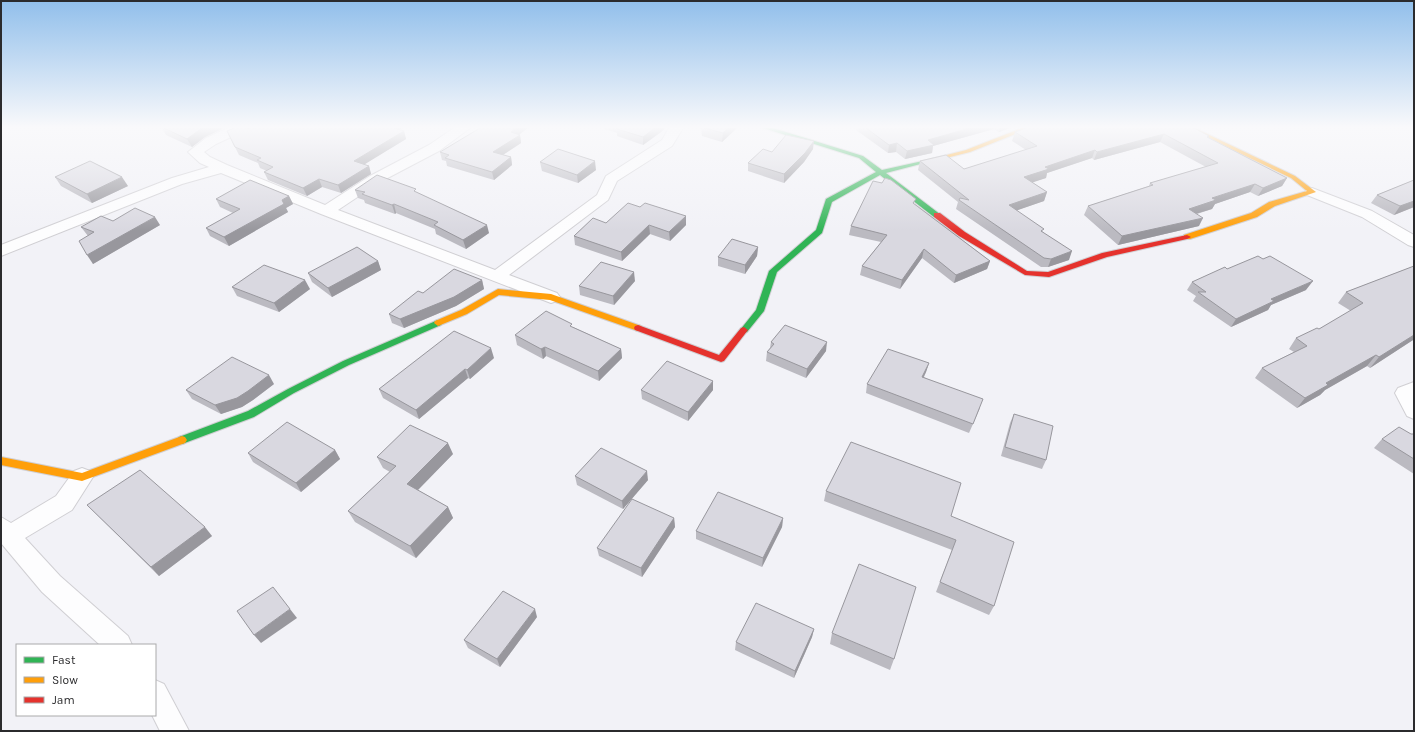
<svg xmlns="http://www.w3.org/2000/svg" width="1415" height="732" viewBox="0 0 1415 732" font-family="Karla,sans-serif">
  <style>
    .lines { fill: none; stroke-linecap: round; stroke-linejoin: round }
    .street-casing { stroke: #d0cfd3; stroke-width: 2 }
    .fast-casing { stroke: #d0cfd3; stroke-width: 2 }
    .slow-casing { stroke: #d0cfd3; stroke-width: 2 }
    .jam-casing { stroke: #d0cfd3; stroke-width: 2 }
    .street { fill: #fdfdfe; fill-rule: evenodd }
    .fast { fill: #30b455; fill-rule: evenodd }
    .slow { fill: #ff9f0a; fill-rule: evenodd }
    .jam { fill: #e5322d; fill-rule: evenodd }
    .wall { fill: #bbbac1 }
    .shaded-wall { fill: #98979d }
    .building { fill: #d9d8e0; stroke: #98979d }
  </style>
  <rect width="100%" height="100%" fill="#f2f2f7"/>
  <g class="lines">
    <g class="street-casing">
      <g id="street">
        <polygon points="228,128 246,128 244,131 216,144 204,152 210,157 227,165 325,205 370,176 429,145 454,128 470,128 439,151 380,182 338,210 495,270 597,195 606,176 662,140 669,128 683,128 672,146 617,181 608,200 509,275 557,293 560,297 557,301 551,303 321,214 221,173 182,184 1,256 1,245 172,178 209,167 200,163 188,152 206,138"/>
        <polygon points="1312,188 1372,211 1414,235 1414,247 1408,245 1362,217 1307,195 1305,192 1307,189"/>
        <polygon points="1414,382 1414,419 1407,416 1395,393 1398,388"/>
        <polygon points="82,468 90,471 93,477 72,510 25,538 60,576 128,636 132,645 100,645 42,592 1,543 1,517 11,523 56,496 74,471"/>
        <polygon points="155,680 164,684 189,731 160,731 152,715 155,715"/>
      </g>
    </g>
    <g class="fast-casing">
      <g id="fast">
        <polygon points="763,128 773,128 863,156 882,170 936,158 936,160 886,173 941,215 937,217 934,217 880,175 832,202 822,233 777,272 764,311 747,332 744,333 740,330 756,310 769,271 816,230 826,199 876,172 859,158"/>
        <polygon points="438,320 441,321 442,323 441,325 349,365 294,393 254,417 182,444 179,443 177,440 179,437 248,411 288,389 343,361"/>
      </g>
    </g>
    <g class="slow-casing">
      <g id="slow">
        <polygon points="1022,128 1031,128 970,152 934,161 931,159 966,150"/>
        <polygon points="1187,128 1195,128 1295,176 1316,192 1275,206 1257,217 1190,239 1184,239 1184,235 1251,213 1269,202 1307,191 1291,178"/>
        <polygon points="498,289 551,294 641,326 642,328 638,331 635,330 550,300 499,295 467,314 438,326 434,323 435,321 461,310"/>
        <polygon points="182,436 185,437 187,440 185,443 82,481 1,465 1,457 82,473"/>
      </g>
    </g>
    <g class="jam-casing">
      <g id="jam">
        <polygon points="934,213 940,213 965,232 1027,271 1048,272 1102,253 1187,235 1191,237 1187,239 1107,257 1049,277 1025,275 959,236 934,217"/>
        <polygon points="638,325 719,355 741,328 744,327 748,330 724,361 721,362 635,330 634,328 635,326"/>
      </g>
    </g>
    <use href="#street" class="street"/>
    <use href="#fast" class="fast"/>
    <use href="#slow" class="slow"/>
    <use href="#jam" class="jam"/>
  </g>
  <g class="wall">
    <polygon points="162,128 224,128 205,137 192,147 166,135"/>
    <polygon points="249,128 402,128 399,130 404,131 406,139 364,164 369,166 371,174 341,193 322,187 307,196 268,180 264,172 267,171 260,168 258,163 239,155 227,131 247,129"/>
    <polygon points="602,128 665,128 661,132 643,145 617,136 617,133"/>
    <polygon points="701,128 737,128 722,142 702,136"/>
    <polygon points="857,128 1010,128 999,132 994,129 933,146 932,153 905,159 896,152 888,153 856,130"/>
    <polygon points="1194,128 1208,137 1287,178 1282,186 1258,196 1250,192 1215,204 1212,209 1197,214 1199,226 1118,245 1084,215 1088,206 1149,186 1150,183 1206,167 1160,142 1094,160 1092,158 1047,173 1046,178 1032,182 1047,192 1044,201 1017,210 1043,232 1069,260 1048,267 1041,267 956,209 958,202 918,170 920,161 964,169 1026,150 1012,141 1015,132"/>
    <polygon points="519,135 520,135 521,143 503,155 511,157 512,165 494,180 447,166 446,161 442,160 440,152"/>
    <polygon points="813,149 804,162 784,183 748,171 748,163 772,152"/>
    <polygon points="540,162 596,170 578,183 542,171"/>
    <polygon points="55,177 128,186 92,203 61,186"/>
    <polygon points="1414,180 1414,207 1394,215 1371,203 1377,195"/>
    <polygon points="355,190 417,193 489,233 466,249 436,234 435,229 396,213 395,214 365,203 364,200 358,198"/>
    <polygon points="289,196 293,204 286,208 288,212 229,246 210,236 206,228 233,213 220,207 216,199"/>
    <polygon points="915,204 990,261 987,269 954,283 922,258 900,289 860,275 862,266 881,242 849,235 851,226"/>
    <polygon points="640,207 686,216 686,225 670,241 650,234 622,261 575,245 574,236 606,223"/>
    <polygon points="113,221 160,225 93,264 88,236 81,227"/>
    <polygon points="758,247 757,256 745,274 718,266 718,257"/>
    <polygon points="378,261 381,270 332,297 312,282 308,273"/>
    <polygon points="1414,266 1414,340 1413,340 1370,368 1367,366 1325,390 1320,395 1297,408 1255,378 1262,368 1294,352 1289,349 1296,338 1319,329 1351,311 1338,303 1346,292"/>
    <polygon points="1227,269 1306,290 1271,305 1268,310 1231,327 1193,301 1196,296 1187,290 1192,282"/>
    <polygon points="482,280 484,289 456,306 404,328 392,323 389,314 423,293"/>
    <polygon points="635,281 614,305 580,295 579,286"/>
    <polygon points="232,287 310,289 279,312 237,296"/>
    <polygon points="573,327 621,349 622,358 599,381 546,356 543,359 517,345 515,335"/>
    <polygon points="771,342 826,351 806,378 766,361 767,352 770,348"/>
    <polygon points="494,358 470,379 468,378 419,419 383,398 379,389"/>
    <polygon points="929,363 926,372 924,377 980,408 969,433 866,393 867,384"/>
    <polygon points="274,384 253,400 242,407 221,414 192,399 186,390"/>
    <polygon points="641,390 713,390 688,421 642,399"/>
    <polygon points="1014,414 1046,460 1042,469 1001,456 1010,423"/>
    <polygon points="1411,434 1414,434 1414,474 1374,448 1382,439"/>
    <polygon points="335,450 340,459 301,492 253,462 248,453"/>
    <polygon points="453,454 418,490 448,507 453,518 416,558 355,522 348,511 390,472 383,468 377,457"/>
    <polygon points="575,476 648,480 623,509 577,485"/>
    <polygon points="826,491 951,516 994,606 989,615 936,592 952,550 824,501"/>
    <polygon points="87,505 212,536 159,576"/>
    <polygon points="674,518 675,527 642,577 599,556 597,548"/>
    <polygon points="783,518 782,527 762,567 696,539 696,531"/>
    <polygon points="537,617 500,667 468,648 464,640"/>
    <polygon points="814,629 812,637 794,678 735,650 736,642"/>
    <polygon points="832,633 894,659 890,670 830,644"/>
  </g>
  <g class="shaded-wall">
    <polygon points="202,128 224,128 205,137 192,147 187,139"/>
    <polygon points="390,128 402,128 392,134"/>
    <polygon points="516,128 528,128 512,140 520,135 521,143 495,160 493,152 511,132"/>
    <polygon points="655,128 665,128 661,132 643,145 643,137"/>
    <polygon points="728,128 737,128 722,142 723,133"/>
    <polygon points="970,128 994,128 994,129 933,146 932,153 905,159 907,151 928,140"/>
    <polygon points="1000,128 1010,128 999,132"/>
    <polygon points="404,131 406,139 357,169 354,161"/>
    <polygon points="1164,134 1160,142 1094,160 1097,152"/>
    <polygon points="814,141 813,149 804,162 784,183 784,174"/>
    <polygon points="897,143 896,152 888,153 889,145"/>
    <polygon points="1095,150 1092,158 1047,173 1046,178 1022,186 1024,177 1045,167"/>
    <polygon points="511,157 512,165 494,180 492,172"/>
    <polygon points="595,161 596,170 578,183 577,175"/>
    <polygon points="369,166 371,174 341,193 338,185"/>
    <polygon points="122,177 128,186 92,203 87,194"/>
    <polygon points="1287,178 1282,186 1258,196 1263,188"/>
    <polygon points="319,179 322,187 307,196 303,188"/>
    <polygon points="1255,184 1250,192 1215,204 1212,209 1185,217 1189,209 1212,198"/>
    <polygon points="1047,192 1044,201 1007,214 1009,205"/>
    <polygon points="289,196 293,204 286,208 288,212 229,246 224,237"/>
    <polygon points="1414,201 1414,207 1394,215 1400,206"/>
    <polygon points="394,204 396,213 395,214 392,205"/>
    <polygon points="686,216 686,225 670,241 669,232"/>
    <polygon points="155,217 160,225 93,264 87,255"/>
    <polygon points="1203,218 1199,226 1118,245 1122,236"/>
    <polygon points="487,225 489,233 466,249 463,240"/>
    <polygon points="649,225 650,234 622,261 621,252"/>
    <polygon points="758,247 757,256 745,274 745,265"/>
    <polygon points="924,249 922,258 900,289 902,280"/>
    <polygon points="1072,251 1069,260 1048,267 1051,259"/>
    <polygon points="378,261 381,270 332,297 328,288"/>
    <polygon points="990,261 987,269 954,283 956,275"/>
    <polygon points="634,272 635,281 614,305 613,296"/>
    <polygon points="305,280 310,289 279,312 274,303"/>
    <polygon points="482,280 484,289 456,306 404,328 400,319"/>
    <polygon points="1313,281 1306,290 1271,305 1268,310 1231,327 1236,319 1271,299"/>
    <polygon points="1414,335 1413,340 1370,368 1379,357"/>
    <polygon points="827,342 826,351 806,378 807,369"/>
    <polygon points="545,347 546,356 543,359 541,349"/>
    <polygon points="491,348 494,358 470,379 467,370"/>
    <polygon points="621,349 622,358 599,381 598,371"/>
    <polygon points="1376,355 1367,366 1325,390 1320,395 1297,408 1305,398 1326,383"/>
    <polygon points="929,363 926,372 919,386 922,377"/>
    <polygon points="465,369 468,378 419,419 416,410"/>
    <polygon points="269,375 274,384 253,400 242,407 221,414 215,405"/>
    <polygon points="713,381 713,390 688,421 688,412"/>
    <polygon points="448,443 453,454 412,496 407,484"/>
    <polygon points="335,450 340,459 301,492 296,483"/>
    <polygon points="647,471 648,480 623,509 622,501"/>
    <polygon points="448,507 453,518 416,558 410,546"/>
    <polygon points="674,518 675,527 642,577 641,568"/>
    <polygon points="783,518 782,527 762,567 763,558"/>
    <polygon points="205,527 212,536 159,576 151,567"/>
    <polygon points="290,609 297,618 261,643 254,635"/>
    <polygon points="535,609 537,617 500,667 497,659"/>
    <polygon points="814,629 812,637 794,678 795,671"/>
  </g>
  <g class="building">
    <polygon points="164,128 202,128 187,139"/>
    <polygon points="234,128 245,128 247,129 249,128 394,128 404,131 354,161 369,166 338,185 319,179 303,188 264,172 273,167 257,160 261,158 235,147 227,131"/>
    <polygon points="480,128 516,128 511,132 520,135 493,152 511,157 492,172 445,158 449,155 440,152"/>
    <polygon points="617,128 655,128 643,137 617,129"/>
    <polygon points="704,128 728,128 723,133"/>
    <polygon points="866,128 970,128 928,140 934,145 907,151 897,143 889,145"/>
    <polygon points="1026,128 1194,128 1209,136 1207,137 1287,178 1263,188 1255,184 1212,198 1216,200 1189,209 1203,218 1122,236 1088,206 1153,185 1150,183 1218,163 1164,134 1097,152 1095,150 1045,167 1049,169 1024,177 1047,192 1009,205 1044,229 1041,231 1072,251 1051,259 1044,258 959,200 960,198 969,200 920,161 946,155 964,169 1037,146 1015,132"/>
    <polygon points="786,135 814,141 805,153 784,174 748,163 763,149 772,152"/>
    <polygon points="558,149 595,161 577,175 540,162"/>
    <polygon points="90,161 122,177 87,194 55,177"/>
    <polygon points="377,175 416,189 414,191 487,225 463,240 434,225 438,222 394,204 392,205 362,194 365,192 355,190"/>
    <polygon points="885,178 891,180 916,199 913,203 990,261 956,275 924,249 902,280 862,266 887,235 851,226 873,181 882,183"/>
    <polygon points="250,180 289,196 282,200 284,204 224,237 206,228 240,209 216,199"/>
    <polygon points="1414,180 1414,201 1400,206 1377,195"/>
    <polygon points="628,203 640,207 645,203 686,216 669,232 649,225 621,252 574,236 593,218 606,223"/>
    <polygon points="135,208 155,217 87,255 79,241 94,232 81,227 101,216 113,221"/>
    <polygon points="732,239 758,247 745,265 718,257"/>
    <polygon points="357,247 378,261 328,288 308,273"/>
    <polygon points="1258,256 1263,259 1270,256 1313,281 1271,299 1274,301 1236,319 1198,292 1206,292 1192,282 1225,267 1227,269"/>
    <polygon points="601,262 634,272 613,296 579,286"/>
    <polygon points="264,265 305,280 274,303 232,287"/>
    <polygon points="1414,266 1414,335 1379,357 1376,355 1326,383 1328,385 1305,398 1262,368 1307,346 1296,338 1317,328 1319,329 1363,303 1346,292"/>
    <polygon points="454,269 482,280 454,297 400,319 389,314 418,291 423,293"/>
    <polygon points="546,311 572,324 570,326 621,349 598,371 545,347 541,349 515,335"/>
    <polygon points="785,325 827,342 807,369 767,352 774,344 771,342"/>
    <polygon points="454,331 491,348 467,370 465,369 416,410 379,389"/>
    <polygon points="888,349 929,363 922,377 983,399 973,424 867,384"/>
    <polygon points="232,357 269,375 248,391 237,398 215,405 186,390"/>
    <polygon points="667,361 713,381 688,412 641,390"/>
    <polygon points="1014,414 1053,426 1046,460 1005,447"/>
    <polygon points="287,422 335,450 296,483 248,453"/>
    <polygon points="410,425 448,443 407,484 448,507 410,546 348,511 396,466 377,457"/>
    <polygon points="1399,427 1411,434 1414,434 1414,459 1382,439"/>
    <polygon points="851,442 961,483 951,516 1014,542 994,606 940,582 956,540 826,491"/>
    <polygon points="601,448 647,471 622,501 575,476"/>
    <polygon points="140,470 205,527 151,567 87,505"/>
    <polygon points="718,492 783,518 763,558 696,531"/>
    <polygon points="632,499 674,518 641,568 597,548"/>
    <polygon points="859,564 916,587 894,659 832,633"/>
    <polygon points="273,587 290,609 254,635 237,611"/>
    <polygon points="503,591 535,609 497,659 464,640"/>
    <polygon points="756,603 814,629 795,671 736,642"/>
  </g>
  <linearGradient id="sky" x2="0" y2="1"><stop stop-color="#91bfeb"/><stop offset="0.55" stop-color="#f9f9fb"/><stop offset="1" stop-color="#f9f9fb" stop-opacity="0"/></linearGradient>
  <rect width="1415" height="231" fill="url(#sky)"/>
  <rect width="1415" height="732" fill="none" stroke="#2b2b2d" stroke-width="4"/>
  <rect x="16" y="644" width="140" height="72" fill="#ffffff" stroke="#aaaaab"/>
  <rect x="24" y="657" width="20" height="6" fill="#30b455" stroke="#aaaaab"/>
  <text x="52" y="664" font-size="12" fill="#2b2b2d">Fast</text>
  <rect x="24" y="677" width="20" height="6" fill="#ff9f0a" stroke="#aaaaab"/>
  <text x="52" y="684" font-size="12" fill="#2b2b2d">Slow</text>
  <rect x="24" y="697" width="20" height="6" fill="#e5322d" stroke="#aaaaab"/>
  <text x="52" y="704" font-size="12" fill="#2b2b2d">Jam</text>
</svg>
